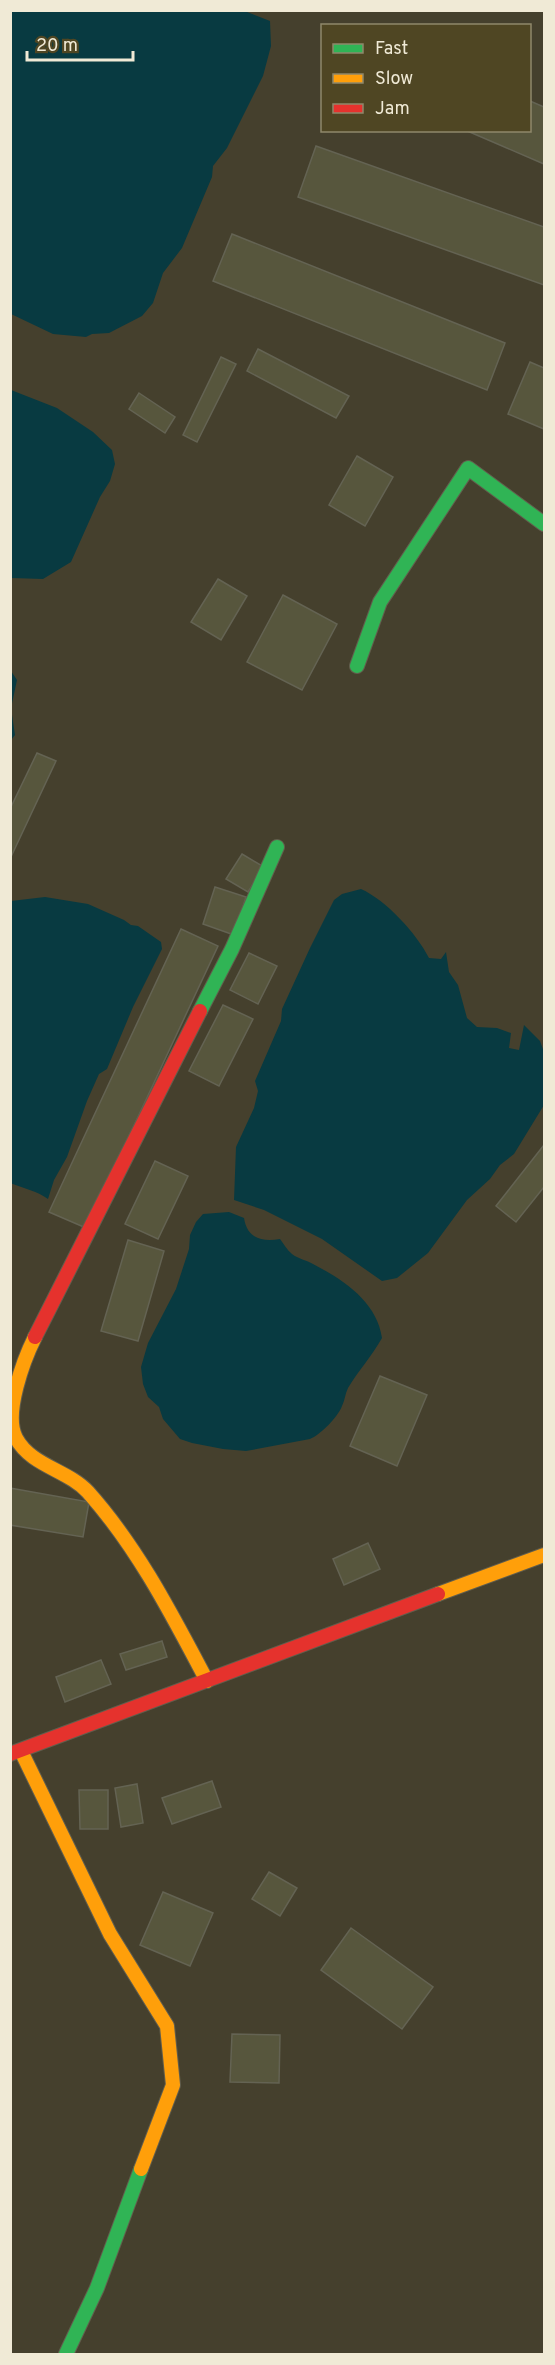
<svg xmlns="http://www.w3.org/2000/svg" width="555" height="2365" viewBox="0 0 555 2365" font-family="Overpass,sans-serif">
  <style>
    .water { fill: #083a41 }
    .building { fill: #57563d; stroke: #646353; stroke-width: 1.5 }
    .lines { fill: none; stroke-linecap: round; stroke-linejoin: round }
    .fast-casing { stroke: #625e4d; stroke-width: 16 }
    .slow-casing { stroke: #625e4d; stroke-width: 16 }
    .jam-casing { stroke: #625e4d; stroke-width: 16 }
    .fast { stroke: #30b455; stroke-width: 14 }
    .slow { stroke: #ff9f0a; stroke-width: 14 }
    .jam { stroke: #e5322d; stroke-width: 14 }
  </style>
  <rect width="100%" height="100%" fill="#45402d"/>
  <g class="water">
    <polygon points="242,10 270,21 271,46 263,76 227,148 213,166 212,177 182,248 163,273 153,303 142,316 109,333 92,334 86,337 53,334 11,314 11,11"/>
    <polygon points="11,390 57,408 93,432 112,450 115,464 110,481 100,497 71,562 43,579 11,578"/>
    <polygon points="11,671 17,680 11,708 15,735 11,740"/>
    <path d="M 361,889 C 386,900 417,934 429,958 L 441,959 L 446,952 L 449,972 L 458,985 L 467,1018 L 477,1027 L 497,1028 L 511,1033 L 509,1048 L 519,1050 L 524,1025 L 540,1041 L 544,1052 L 544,1105 L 514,1154 L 500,1165 L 490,1179 L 467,1200 L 428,1253 L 397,1278 L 382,1281 L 322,1239 L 264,1210 L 234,1200 L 236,1147 L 254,1108 L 258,1091 L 255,1081 L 281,1021 L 282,1009 L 310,948 L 334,900 L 342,894 Z"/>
    <path d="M 45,897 L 88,904 L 124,920 L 131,925 L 138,926 L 161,942 L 162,949 L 133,1007 L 107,1069 L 99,1074 L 87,1101 L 67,1157 L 54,1180 L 48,1199 C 37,1191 23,1188 10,1183 L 11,901 Z"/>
    <path d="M 229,1212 L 244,1218 C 247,1238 261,1242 280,1239 C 284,1244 287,1250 292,1254 C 298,1259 307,1260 313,1264 C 344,1280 377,1302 382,1338 C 372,1356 358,1371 348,1388 C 345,1394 345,1400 342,1406 C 338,1417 320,1435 310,1439 L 246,1451 L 223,1449 L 192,1443 L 180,1439 L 163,1419 L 159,1407 L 148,1397 L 143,1384 L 141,1367 L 148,1343 L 176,1289 L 189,1249 L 190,1235 L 196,1222 L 203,1214 Z"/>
  </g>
  <g class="building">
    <polygon points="530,101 544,107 544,164 465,130 530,130"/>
    <polygon points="316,146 544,227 544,285 298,197"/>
    <polygon points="232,234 505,343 487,390 213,281"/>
    <polygon points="258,349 349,396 336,418 247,371"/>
    <polygon points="221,357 236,364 197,442 183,435"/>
    <polygon points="530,362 544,368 544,429 508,414"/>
    <polygon points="139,393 175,417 165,433 129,409"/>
    <polygon points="357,456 393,477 365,526 329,505"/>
    <polygon points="218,579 247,596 221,640 191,622"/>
    <polygon points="283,595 337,624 302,690 247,662"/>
    <polygon points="37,753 56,761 10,859 10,809"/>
    <polygon points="242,854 264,867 248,892 226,879"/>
    <polygon points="215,887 246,897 234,935 203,924"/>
    <polygon points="181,929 218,946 86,1228 49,1212"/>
    <polygon points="249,953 277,966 258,1004 230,990"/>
    <polygon points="223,1005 253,1019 219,1086 189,1071"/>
    <polygon points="544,1145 544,1187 516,1222 496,1206"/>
    <polygon points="155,1161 188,1176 158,1239 125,1224"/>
    <polygon points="128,1240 164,1251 138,1341 101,1331"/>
    <polygon points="380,1376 427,1395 397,1466 350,1446"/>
    <polygon points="10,1488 89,1502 83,1537 10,1525"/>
    <polygon points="368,1543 380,1569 344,1585 333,1559"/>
    <polygon points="162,1641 167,1657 126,1670 120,1654"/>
    <polygon points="101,1660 111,1684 65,1702 56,1677"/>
    <polygon points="212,1781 221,1807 172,1824 162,1798"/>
    <polygon points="137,1784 143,1823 121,1827 115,1788"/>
    <polygon points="79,1790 108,1790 108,1829 80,1829"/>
    <polygon points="269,1872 297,1888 280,1916 252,1899"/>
    <polygon points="163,1892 213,1913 190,1966 140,1945"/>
    <polygon points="351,1928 433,1987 402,2029 321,1970"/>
    <polygon points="232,2034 280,2035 279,2083 230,2082"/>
  </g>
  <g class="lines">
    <g class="fast-casing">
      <g id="fast">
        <polyline points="357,666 380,602 468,468 544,524"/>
        <polyline points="200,1011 232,949 277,847"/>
        <polyline points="66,2354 97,2288 141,2169"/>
      </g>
    </g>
    <g class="slow-casing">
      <g id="slow">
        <path d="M 35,1337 C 24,1359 3,1414 16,1438 C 31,1466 68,1470 88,1492 C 138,1548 172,1615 207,1681"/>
        <polyline points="438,1594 544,1555"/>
        <polyline points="21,1751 110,1934 167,2026 173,2085 141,2169"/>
      </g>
    </g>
    <g class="jam-casing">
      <g id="jam">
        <polyline points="35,1337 200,1011"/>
        <polyline points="10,1754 438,1594"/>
      </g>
    </g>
    <use href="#fast" class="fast"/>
    <use href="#slow" class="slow"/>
    <use href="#jam" class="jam"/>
  </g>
  <rect width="555" height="2365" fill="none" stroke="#f0ead6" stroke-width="24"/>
  <rect x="321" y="24" width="210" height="108" fill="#4f4623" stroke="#8f886b" stroke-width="1.5"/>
  <rect x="333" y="44" width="30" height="9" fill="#30b455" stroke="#8f886b" stroke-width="1.5"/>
  <text x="375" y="54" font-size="18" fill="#f0ead6">Fast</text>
  <rect x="333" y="74" width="30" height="9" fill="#ff9f0a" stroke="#8f886b" stroke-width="1.5"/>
  <text x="375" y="84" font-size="18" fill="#f0ead6">Slow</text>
  <rect x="333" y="104" width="30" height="9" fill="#e5322d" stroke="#8f886b" stroke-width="1.5"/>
  <text x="375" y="114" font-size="18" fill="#f0ead6">Jam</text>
  <path d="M27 51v9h106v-9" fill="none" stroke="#f0ead6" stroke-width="3"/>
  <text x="36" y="51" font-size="18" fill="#f0ead6" stroke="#4f4623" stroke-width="4.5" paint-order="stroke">20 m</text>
</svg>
